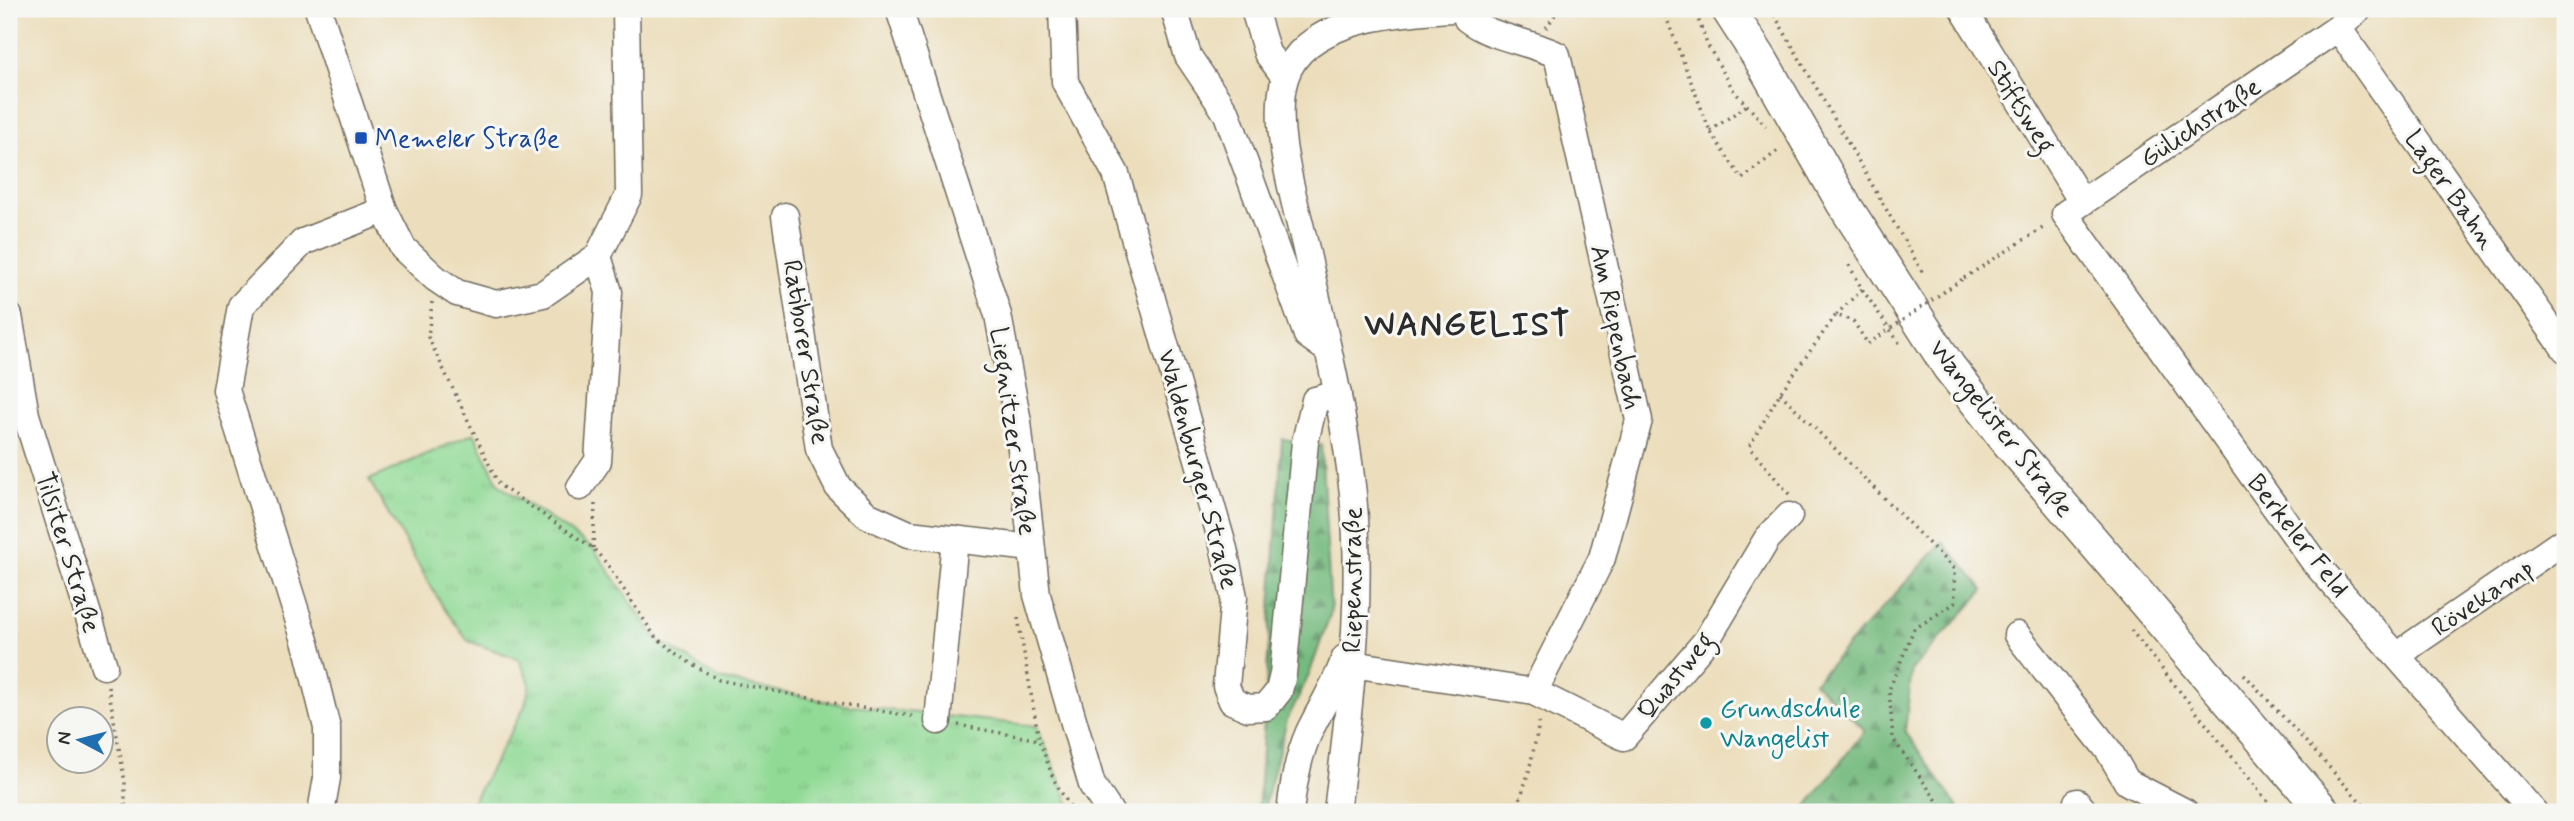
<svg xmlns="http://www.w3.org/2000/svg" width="2574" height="821" viewBox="0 0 2574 821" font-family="Mynerve,sans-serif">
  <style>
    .grass { fill: url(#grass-tufts); stroke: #5e8260; stroke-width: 2 }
    .forest { fill: url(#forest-firs); stroke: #507254; stroke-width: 2 }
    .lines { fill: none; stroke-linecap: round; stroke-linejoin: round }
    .minor-casing { stroke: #6f6a5e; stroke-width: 29 }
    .major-casing { stroke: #6f6a5e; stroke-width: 36 }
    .path { stroke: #6f6a5e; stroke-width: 3.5; stroke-dasharray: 2 5; stroke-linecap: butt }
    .minor { stroke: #fff; stroke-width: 26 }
    .major { stroke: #fff; stroke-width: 33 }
    .path-bridge { stroke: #6f6a5e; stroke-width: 3.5; stroke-dasharray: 2 5; stroke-linecap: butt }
    .transit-dot { fill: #1a4fb4; stroke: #f6f6f2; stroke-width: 2.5 }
    .culture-dot { fill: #0f9aa8; stroke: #f6f6f2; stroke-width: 2.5 }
    .labels { text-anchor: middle; stroke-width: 6; stroke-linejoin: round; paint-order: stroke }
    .street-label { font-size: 26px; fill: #2b2b2b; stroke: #f6f6f2 }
    .transit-label { font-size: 26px; fill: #164399; stroke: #f6f6f2; text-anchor: start }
    .culture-label { font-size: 26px; fill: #0d838f; stroke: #f6f6f2; text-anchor: start }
    .district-label { font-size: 33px; font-weight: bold; letter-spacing: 2px; fill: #2b2b2b; stroke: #f6f6f2 }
  </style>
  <defs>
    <pattern id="grass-tufts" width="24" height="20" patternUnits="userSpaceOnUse" patternTransform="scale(1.75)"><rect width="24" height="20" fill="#91da95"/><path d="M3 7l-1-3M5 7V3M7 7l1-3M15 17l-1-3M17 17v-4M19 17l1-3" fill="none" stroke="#7dbb81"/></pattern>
    <pattern id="forest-firs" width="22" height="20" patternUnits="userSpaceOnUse" patternTransform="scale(1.75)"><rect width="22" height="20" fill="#74ba7e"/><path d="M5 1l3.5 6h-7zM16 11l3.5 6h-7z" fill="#5f9767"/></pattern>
  </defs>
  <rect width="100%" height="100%" fill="#f6f6f2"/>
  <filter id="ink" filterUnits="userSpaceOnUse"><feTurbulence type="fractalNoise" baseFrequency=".0143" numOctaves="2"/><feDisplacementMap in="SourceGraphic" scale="14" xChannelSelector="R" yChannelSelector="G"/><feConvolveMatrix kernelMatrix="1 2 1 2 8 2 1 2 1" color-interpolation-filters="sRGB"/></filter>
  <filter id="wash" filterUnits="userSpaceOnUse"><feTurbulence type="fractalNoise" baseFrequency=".00686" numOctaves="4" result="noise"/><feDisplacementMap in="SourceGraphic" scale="28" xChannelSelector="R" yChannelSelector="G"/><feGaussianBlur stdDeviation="1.57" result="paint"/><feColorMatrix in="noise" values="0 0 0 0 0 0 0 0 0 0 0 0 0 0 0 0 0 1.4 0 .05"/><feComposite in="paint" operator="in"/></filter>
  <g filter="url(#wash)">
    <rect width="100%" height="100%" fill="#ecdebc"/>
    <polygon class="grass" points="474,433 499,485 593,548 656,638 719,679 844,705 1037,726 1073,812 467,812 525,706 530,683 519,659 468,641 443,607 369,480"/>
    <g class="forest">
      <polygon points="1282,439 1321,445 1331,612 1309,675 1287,720 1263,812 1258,812"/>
      <polygon points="1943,542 1984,590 1912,669 1905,731 1961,812 1804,810 1865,730 1814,682"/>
    </g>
  </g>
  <g filter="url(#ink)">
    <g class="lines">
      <g class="minor-casing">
        <g id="minor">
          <polyline points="318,9 384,210 403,248 435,278 457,293 496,304 543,294 598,256 629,195 626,9"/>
          <polyline points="899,9 998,315 1018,422 1037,595 1092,785 1110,812"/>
          <polyline points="1062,9 1065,82 1116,174 1224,549 1234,597 1226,686 1232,701 1248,708 1266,707 1279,691 1283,674 1305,442 1315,400 1338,394"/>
          <polyline points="1174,9 1188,56 1227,114 1307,335 1325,348"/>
          <polyline points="1254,9 1267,53 1285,77"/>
          <path d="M 1467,9 L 1467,19 C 1491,38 1529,41 1557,55 L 1639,420 L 1602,558 L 1534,692"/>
          <polyline points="1963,9 2082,202"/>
          <polyline points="2359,9 2338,28 2065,214 2315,563 2534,812"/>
          <polyline points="2338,28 2565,349"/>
          <polyline points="785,216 819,449 838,487 867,515 909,534 1031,548"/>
          <polyline points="9,316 26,415 104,666"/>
          <polyline points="580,487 598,461 609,292 598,256"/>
          <polyline points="2017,635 2109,751 2127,782 2185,812"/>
          <polyline points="2399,656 2413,644 2565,540"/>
          <polyline points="1352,664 1534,692 1624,737 1706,641 1767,539 1789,516"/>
          <polyline points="938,721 955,539"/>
          <polyline points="2077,802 2085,812"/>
          <polyline points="321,812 327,778 327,728 307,647 226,390 241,306 303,242 384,210"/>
          <path d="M 1290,812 C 1293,786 1298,756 1309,732 C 1321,707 1336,684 1345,658"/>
          <path d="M 1337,812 C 1350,699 1366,583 1350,469 C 1340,393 1321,319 1305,245 C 1294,197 1271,125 1285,78 C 1304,18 1398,13 1451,9"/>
        </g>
      </g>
      <g class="major-casing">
        <polyline id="major" points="1728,9 1761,60 1843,203 1949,367 2009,443 2324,812"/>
      </g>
      <g class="path">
        <polyline points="1663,9 1710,131 1742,179 1780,149"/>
        <polyline points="1691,9 1697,16 1707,44 1734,91 1766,126"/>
        <polyline points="1771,9 1924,275"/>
        <polyline points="1546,28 1559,9"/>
        <polyline points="1710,131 1747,105"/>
        <polyline points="1849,265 1862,289 1902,347"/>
        <polyline points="1964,278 2046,226"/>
        <polyline points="432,302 428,337 499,485 593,548 607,564 656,638 687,661 719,680 844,705 917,717"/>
        <polyline points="1836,315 1862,289"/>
        <polyline points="1780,393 1954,569 1955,603 1914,629 1889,690 1893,739 1945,812"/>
        <polyline points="1789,494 1749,447 1780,393 1836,315 1853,321 1868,344"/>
        <polyline points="593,548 595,504"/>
        <polyline points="1018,618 1039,740"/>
        <polyline points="2131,630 2276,812"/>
        <polyline points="2244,674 2370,812"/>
        <polyline points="108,686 125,782 125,812"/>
        <polyline points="958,725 1039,740 1054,780 1073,812"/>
        <polyline points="1516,812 1529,771 1540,719"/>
      </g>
      <use href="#minor" class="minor"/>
      <use href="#major" class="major"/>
      <polyline class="path-bridge" points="1868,344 1964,278"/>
    </g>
  </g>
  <rect class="transit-dot" x="354" y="131" width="14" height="14" rx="3.5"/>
  <circle class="culture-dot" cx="1706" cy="723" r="7"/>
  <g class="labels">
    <g class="street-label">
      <text transform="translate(2022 106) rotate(58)" y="9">Stiftsweg</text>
      <text transform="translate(2200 122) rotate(-34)" y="9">Gülichstraße</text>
      <text transform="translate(2451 189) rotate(55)" y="9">Lager Bahn</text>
      <text transform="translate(1617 327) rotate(78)" y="9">Am Riepenbach</text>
      <text transform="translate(807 352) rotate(81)" y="9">Ratiborer Straße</text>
      <text transform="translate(2002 428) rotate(52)" y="9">Wangelister Straße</text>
      <text transform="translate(1014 431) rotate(82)" y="9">Liegnitzer Straße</text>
      <text transform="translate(1199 469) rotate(75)" y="9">Waldenburger Straße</text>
      <text transform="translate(2299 535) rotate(52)" y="9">Berkeler Feld</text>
      <text transform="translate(69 552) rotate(73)" y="9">Tilsiter Straße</text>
      <text transform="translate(1352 580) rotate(-90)" y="9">Riepenstraße</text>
      <text transform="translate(2482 597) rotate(-34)" y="9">Rövekamp</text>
      <text transform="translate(1675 675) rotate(-51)" y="9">Quastweg</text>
    </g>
    <g class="transit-label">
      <text x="375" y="147">Memeler Straße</text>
    </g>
    <g class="culture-label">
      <text x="1720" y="717">Grundschule<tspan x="1720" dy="30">Wangelist</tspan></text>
    </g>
    <g class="district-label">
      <text x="1468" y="335">WANGELIST</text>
    </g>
  </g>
  <rect width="2574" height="821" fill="none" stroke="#f6f6f2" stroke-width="35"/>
  <g transform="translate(80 740) rotate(277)"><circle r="33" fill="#f6f6f2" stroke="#a5a5a2" stroke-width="2"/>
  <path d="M0-5L12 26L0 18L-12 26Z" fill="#1f6fb2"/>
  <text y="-10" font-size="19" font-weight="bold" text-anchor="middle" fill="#2b2b2b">N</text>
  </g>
</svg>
